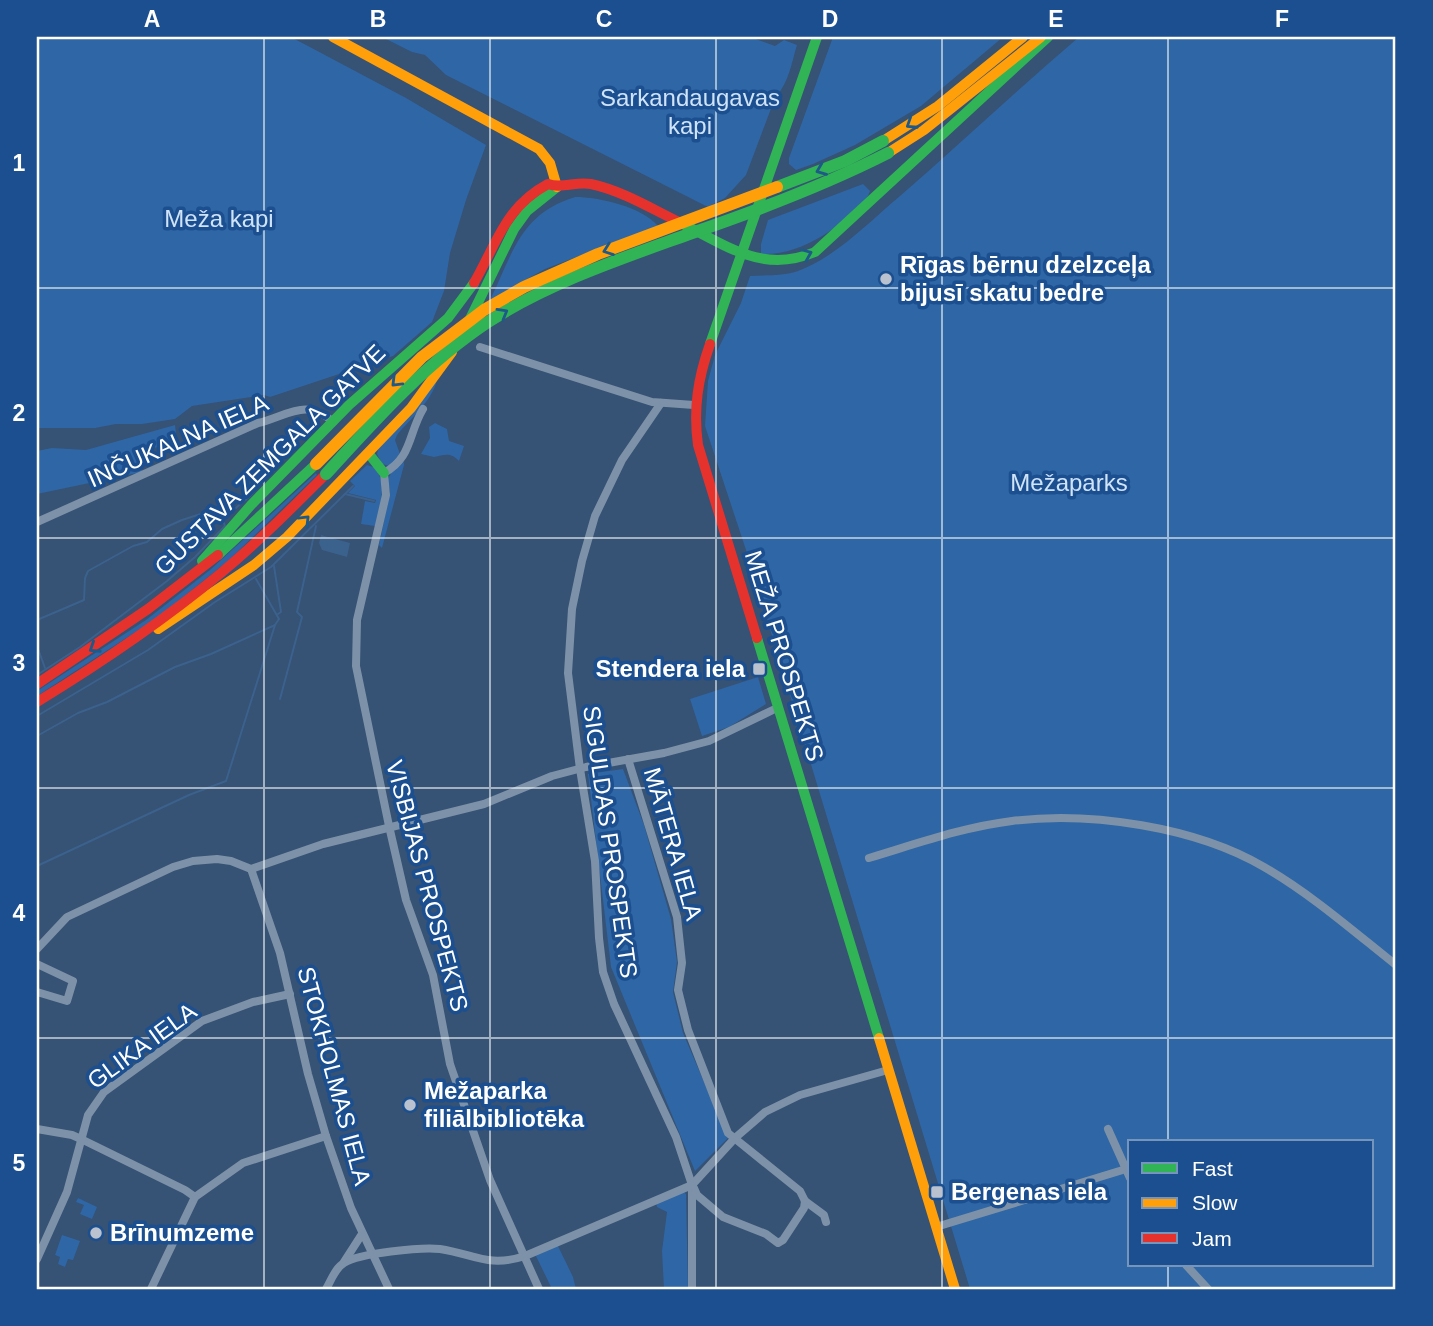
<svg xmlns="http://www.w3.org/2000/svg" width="1433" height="1326" viewBox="0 0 1433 1326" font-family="Helvetica,sans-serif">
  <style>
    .green { fill: #2f66a5; fill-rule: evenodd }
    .water { fill: #3b618d }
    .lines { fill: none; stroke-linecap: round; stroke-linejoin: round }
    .stream { stroke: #3b618d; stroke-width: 2 }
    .street { stroke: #7d92a8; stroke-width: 8 }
    .fast { stroke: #30b455; stroke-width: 10 }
    .slow { stroke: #ff9f0a; stroke-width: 10 }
    .jam { stroke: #e5322d; stroke-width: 10 }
    .fast-bridge { stroke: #30b455; stroke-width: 12 }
    .slow-bridge { stroke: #ff9f0a; stroke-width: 12 }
    .oneway { stroke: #1d5989 }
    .grid { fill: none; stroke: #fff; stroke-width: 2; stroke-opacity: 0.55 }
    .poi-dot { fill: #b9c2ce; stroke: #1b4f8f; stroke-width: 2.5 }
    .labels { text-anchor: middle; stroke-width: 7; stroke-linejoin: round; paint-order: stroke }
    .park-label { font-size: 24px; fill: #cfe3fa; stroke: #1b4f8f }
    .poi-label { font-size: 24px; font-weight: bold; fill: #fff; stroke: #1b4f8f; text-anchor: start }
    .street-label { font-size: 24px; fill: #fff; stroke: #1b4f8f }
    .neatline { fill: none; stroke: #fff; stroke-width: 2.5 }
    .grid-label { font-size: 23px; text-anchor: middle; font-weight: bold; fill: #fff }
  </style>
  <rect width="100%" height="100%" fill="#365274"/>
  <g class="green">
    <polygon points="37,37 291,37 406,98 486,145 466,200 450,253 444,291 432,322 393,356 270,397 264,395 192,406 175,419 142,424 116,424 95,428 37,428"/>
    <path d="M 382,37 L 750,37 L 775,46 L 784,40 L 797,45 C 791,65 789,82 775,98 L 746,175 L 725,198 L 708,207 L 446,75 L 425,55 L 412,52 Z"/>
    <polygon points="833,37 1003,37 921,106 855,145 813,164 796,170 789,164 789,158"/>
    <path d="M 1079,37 L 1396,37 L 1396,1289 L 970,1289 L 746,550 L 705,426 L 708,381 L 715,355 L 741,303 L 750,276 C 765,275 784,276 798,271 C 836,257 869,222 900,196 C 960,144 1018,89 1079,37 ZM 1130,1142 L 1372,1142 L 1372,1265 L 1130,1265 Z"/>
    <path d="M 863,184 L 870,191 L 868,196 C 843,226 802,256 761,254 L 761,244 L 768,220 Z"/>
    <path d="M 575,197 C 600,197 642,207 658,226 L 545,269 L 490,300 C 513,253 520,214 575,197 Z"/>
    <path d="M 437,380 C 432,401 411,418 397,435 L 395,440 L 400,454 L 389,466 L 382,464 L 377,454 L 378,450 Z"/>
    <path d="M 435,423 L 447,429 L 449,441 L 464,446 L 459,461 C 449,451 444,456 434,457 L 421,454 L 430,438 L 429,427 Z"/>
    <polygon points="175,425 177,442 138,452 142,472 37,494 37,451 52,448 86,450"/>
    <polygon points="404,462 404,465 382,548 379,545 390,493 388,479 391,473"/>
    <path d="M 367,465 L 376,468 C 387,487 380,506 375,526 L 361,524 L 365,501 L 375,503 L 376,500 L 348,493 L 355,486 L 350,481 Z"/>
    <polygon points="316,473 317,475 228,561 157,618 37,696 37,691 146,620 210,570"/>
    <polygon points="758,677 766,704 729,727 702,736 690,699"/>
    <polygon points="623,769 644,825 671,919 677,962 673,992 683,1033 728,1138 695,1171 611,967 588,774"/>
    <polygon points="682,1191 686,1194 688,1289 664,1289 662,1251 667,1212 657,1207 656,1202"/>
    <polygon points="78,1198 97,1207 92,1219 80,1214 84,1205 76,1202"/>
    <polygon points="62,1235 80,1241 73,1260 68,1259 65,1267 58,1264 60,1257 55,1255"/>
    <polygon points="557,1244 573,1277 576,1289 552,1289 535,1254"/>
  </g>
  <polygon class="water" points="321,535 350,543 347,557 322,550 319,543"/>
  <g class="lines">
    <g class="stream">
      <polyline points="345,494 374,501"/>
      <polyline points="224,518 250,496 261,483 259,479"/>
      <polyline points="274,566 281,612 278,614"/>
      <polyline points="37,620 84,600 85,578 88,571 133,546 147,542 162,529 182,520 219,508 225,526 195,557 167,581 80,647 37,675"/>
      <polyline points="37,646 45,668"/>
      <polyline points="280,699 302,617 297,612 316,526"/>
      <polyline points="37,716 148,650 215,602 271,567 353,486"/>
      <polyline points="37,736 78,713 107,702 175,667 211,654 275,625 279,619 256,579"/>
      <polyline points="37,866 189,795 226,781 275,625"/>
    </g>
    <g class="street">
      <polyline points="480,347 652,402 694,405"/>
      <polyline points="661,403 622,460 595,516 582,561 572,609 568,673 580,769 595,861 599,938 603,972 614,1004 676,1137 692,1185 692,1289"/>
      <path d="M 423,409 C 408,434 412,458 384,473 L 386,495 L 357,620 L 356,666 L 389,826 L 406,900 L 433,975 L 450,1064 L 490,1180 L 539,1289"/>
      <path d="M 37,522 L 258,423 C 287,416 307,397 333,422"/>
      <polyline points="628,759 677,917 682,963 678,990 688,1030 728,1133 800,1191 805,1201 804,1208 783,1240 778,1243 766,1234 723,1217 697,1195 694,1188"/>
      <path d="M 869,858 C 916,844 963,827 1012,821 C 1090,811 1196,827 1264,867 C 1311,894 1353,931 1396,965"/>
      <polyline points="251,869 280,953 308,1074 326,1136 351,1208 389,1289"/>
      <polyline points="37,949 67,917 173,867 193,861 217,859 231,861 251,869 323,844 484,804 552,776 586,767 664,753 709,741 777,708"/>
      <polyline points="37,964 73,981 67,1001 37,992"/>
      <polyline points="37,1129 72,1135 81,1139 185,1190 195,1197"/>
      <polyline points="1108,1129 1130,1178"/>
      <polyline points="805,1201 824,1215 826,1222"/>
      <polyline points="936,1227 1126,1169"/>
      <polyline points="37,1259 67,1192 88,1115 104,1092 202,1021 253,1002 290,994"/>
      <polyline points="344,1262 362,1234"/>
      <polyline points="1186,1265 1208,1289"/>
      <polyline points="151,1289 195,1197 243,1163 326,1136"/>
      <path d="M 326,1289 C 331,1281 335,1268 344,1263 C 359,1253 422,1247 440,1249 C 474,1254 488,1268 525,1256 L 692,1185 L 735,1138 L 765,1112 L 800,1095 L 888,1070"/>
    </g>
    <g class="fast">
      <path d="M 681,223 C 727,246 763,274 815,252 L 1048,37"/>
      <polyline points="468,323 514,229 527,211 557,187"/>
      <polyline points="710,344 817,37"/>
      <polyline points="369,454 384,473"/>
      <polyline points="218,555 316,464"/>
      <polyline points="202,561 251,505 349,405 448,318 474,283"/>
      <polyline points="757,638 879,1038"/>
    </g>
    <g class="slow">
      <polyline points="333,37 539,149 550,163 557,187"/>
      <polyline points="883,141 938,106 1023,37"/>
      <polyline points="888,153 924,130 1041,37"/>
      <polyline points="158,629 254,565 287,537 411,408 452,352"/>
      <polyline points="879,1038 955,1289"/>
    </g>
    <g class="jam">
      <path d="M 474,283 C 497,243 505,207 548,184 C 562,189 576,181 591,184 C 623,191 652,209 681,223"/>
      <path d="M 710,344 C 698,378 693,409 698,445 L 757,638"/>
      <polyline points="37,684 148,609 218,555"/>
      <path d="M 37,702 C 101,663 163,621 221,573 C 258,542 292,508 326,474"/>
    </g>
    <g class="fast-bridge">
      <polyline points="777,187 845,161 883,141"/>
      <path d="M 326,474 C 376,419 426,363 488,322 C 550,282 623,258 692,233 C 759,210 825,185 888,153"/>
    </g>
    <polyline class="slow-bridge" points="316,464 422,357 484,310 524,287 598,254 777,187"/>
  </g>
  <defs><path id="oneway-chevron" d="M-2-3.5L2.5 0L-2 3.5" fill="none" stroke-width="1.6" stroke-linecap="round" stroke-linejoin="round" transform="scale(1.75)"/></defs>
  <g class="oneway">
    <use href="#oneway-chevron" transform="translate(911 124) rotate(147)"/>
    <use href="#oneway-chevron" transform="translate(821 170) rotate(158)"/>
    <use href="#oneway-chevron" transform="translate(608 250) rotate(160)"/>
    <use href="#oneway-chevron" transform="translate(807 254) rotate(-23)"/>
    <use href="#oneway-chevron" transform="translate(503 313) rotate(-30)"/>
    <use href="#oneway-chevron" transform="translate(396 382) rotate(135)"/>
    <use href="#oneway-chevron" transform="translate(305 520) rotate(-45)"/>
    <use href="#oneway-chevron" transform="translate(94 648) rotate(147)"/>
  </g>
  <path class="grid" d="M 264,37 L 264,1289M 490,37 L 490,1289M 716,37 L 716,1289M 942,37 L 942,1289M 1168,37 L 1168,1142M 37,288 L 1396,288M 37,538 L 1396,538M 37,788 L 1396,788M 37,1038 L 1396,1038M 1168,1265 L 1168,1289"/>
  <g class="poi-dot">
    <circle cx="886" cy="279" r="7"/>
    <rect x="752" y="662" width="14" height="14" rx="3.5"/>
    <circle cx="410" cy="1105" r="7"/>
    <rect x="930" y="1185" width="14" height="14" rx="3.5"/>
    <circle cx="96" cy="1233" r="7"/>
  </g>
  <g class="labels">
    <g class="park-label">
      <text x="690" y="106">Sarkandaugavas<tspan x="690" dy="28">kapi</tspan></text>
      <text x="219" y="227">Meža kapi</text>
      <text x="1069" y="491">Mežaparks</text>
    </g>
    <g class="poi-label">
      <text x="900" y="273">Rīgas bērnu dzelzceļa<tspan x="900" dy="28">bijusī skatu bedre</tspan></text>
      <text x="745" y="677" text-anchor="end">Stendera iela</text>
      <text x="424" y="1099">Mežaparka<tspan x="424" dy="28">filiālbibliotēka</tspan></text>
      <text x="951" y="1200">Bergenas iela</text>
      <text x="110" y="1241">Brīnumzeme</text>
    </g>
    <g class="street-label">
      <text transform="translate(178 441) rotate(-24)" y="8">INČUKALNA IELA</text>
      <text transform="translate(270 460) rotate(-45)" y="8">GUSTAVA ZEMGALA GATVE</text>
      <text transform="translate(784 656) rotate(73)" y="8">MEŽA PROSPEKTS</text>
      <text transform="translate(610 842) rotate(82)" y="8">SIGULDAS PROSPEKTS</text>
      <text transform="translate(673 844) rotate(74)" y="8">MĀTERA IELA</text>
      <text transform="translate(427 886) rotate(75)" y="8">VISBIJAS PROSPEKTS</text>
      <text transform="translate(142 1046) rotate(-36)" y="8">GLIKA IELA</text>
      <text transform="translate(334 1076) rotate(75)" y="8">STOKHOLMAS IELA</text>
    </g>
  </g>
  <rect width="1433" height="1326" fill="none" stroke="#1b4f8f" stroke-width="77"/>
  <rect x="1128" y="1140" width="245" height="126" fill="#1b4f8f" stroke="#7695bc" stroke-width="2"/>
  <rect x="1142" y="1163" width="35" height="10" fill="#30b455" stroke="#7695bc" stroke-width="2"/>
  <text x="1192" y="1176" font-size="21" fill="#ffffff">Fast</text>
  <rect x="1142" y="1198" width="35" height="10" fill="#ff9f0a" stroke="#7695bc" stroke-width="2"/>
  <text x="1192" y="1210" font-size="21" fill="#ffffff">Slow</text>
  <rect x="1142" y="1233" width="35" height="10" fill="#e5322d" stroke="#7695bc" stroke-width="2"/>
  <text x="1192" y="1246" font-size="21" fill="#ffffff">Jam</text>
  <rect x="38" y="38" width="1356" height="1250" class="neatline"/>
  <g class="grid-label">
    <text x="152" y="27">A</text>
    <text x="378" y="27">B</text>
    <text x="604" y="27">C</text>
    <text x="830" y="27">D</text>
    <text x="1056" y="27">E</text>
    <text x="1282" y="27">F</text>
    <text x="19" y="171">1</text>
    <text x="19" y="421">2</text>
    <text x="19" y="671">3</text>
    <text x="19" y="921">4</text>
    <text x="19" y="1171">5</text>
  </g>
</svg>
